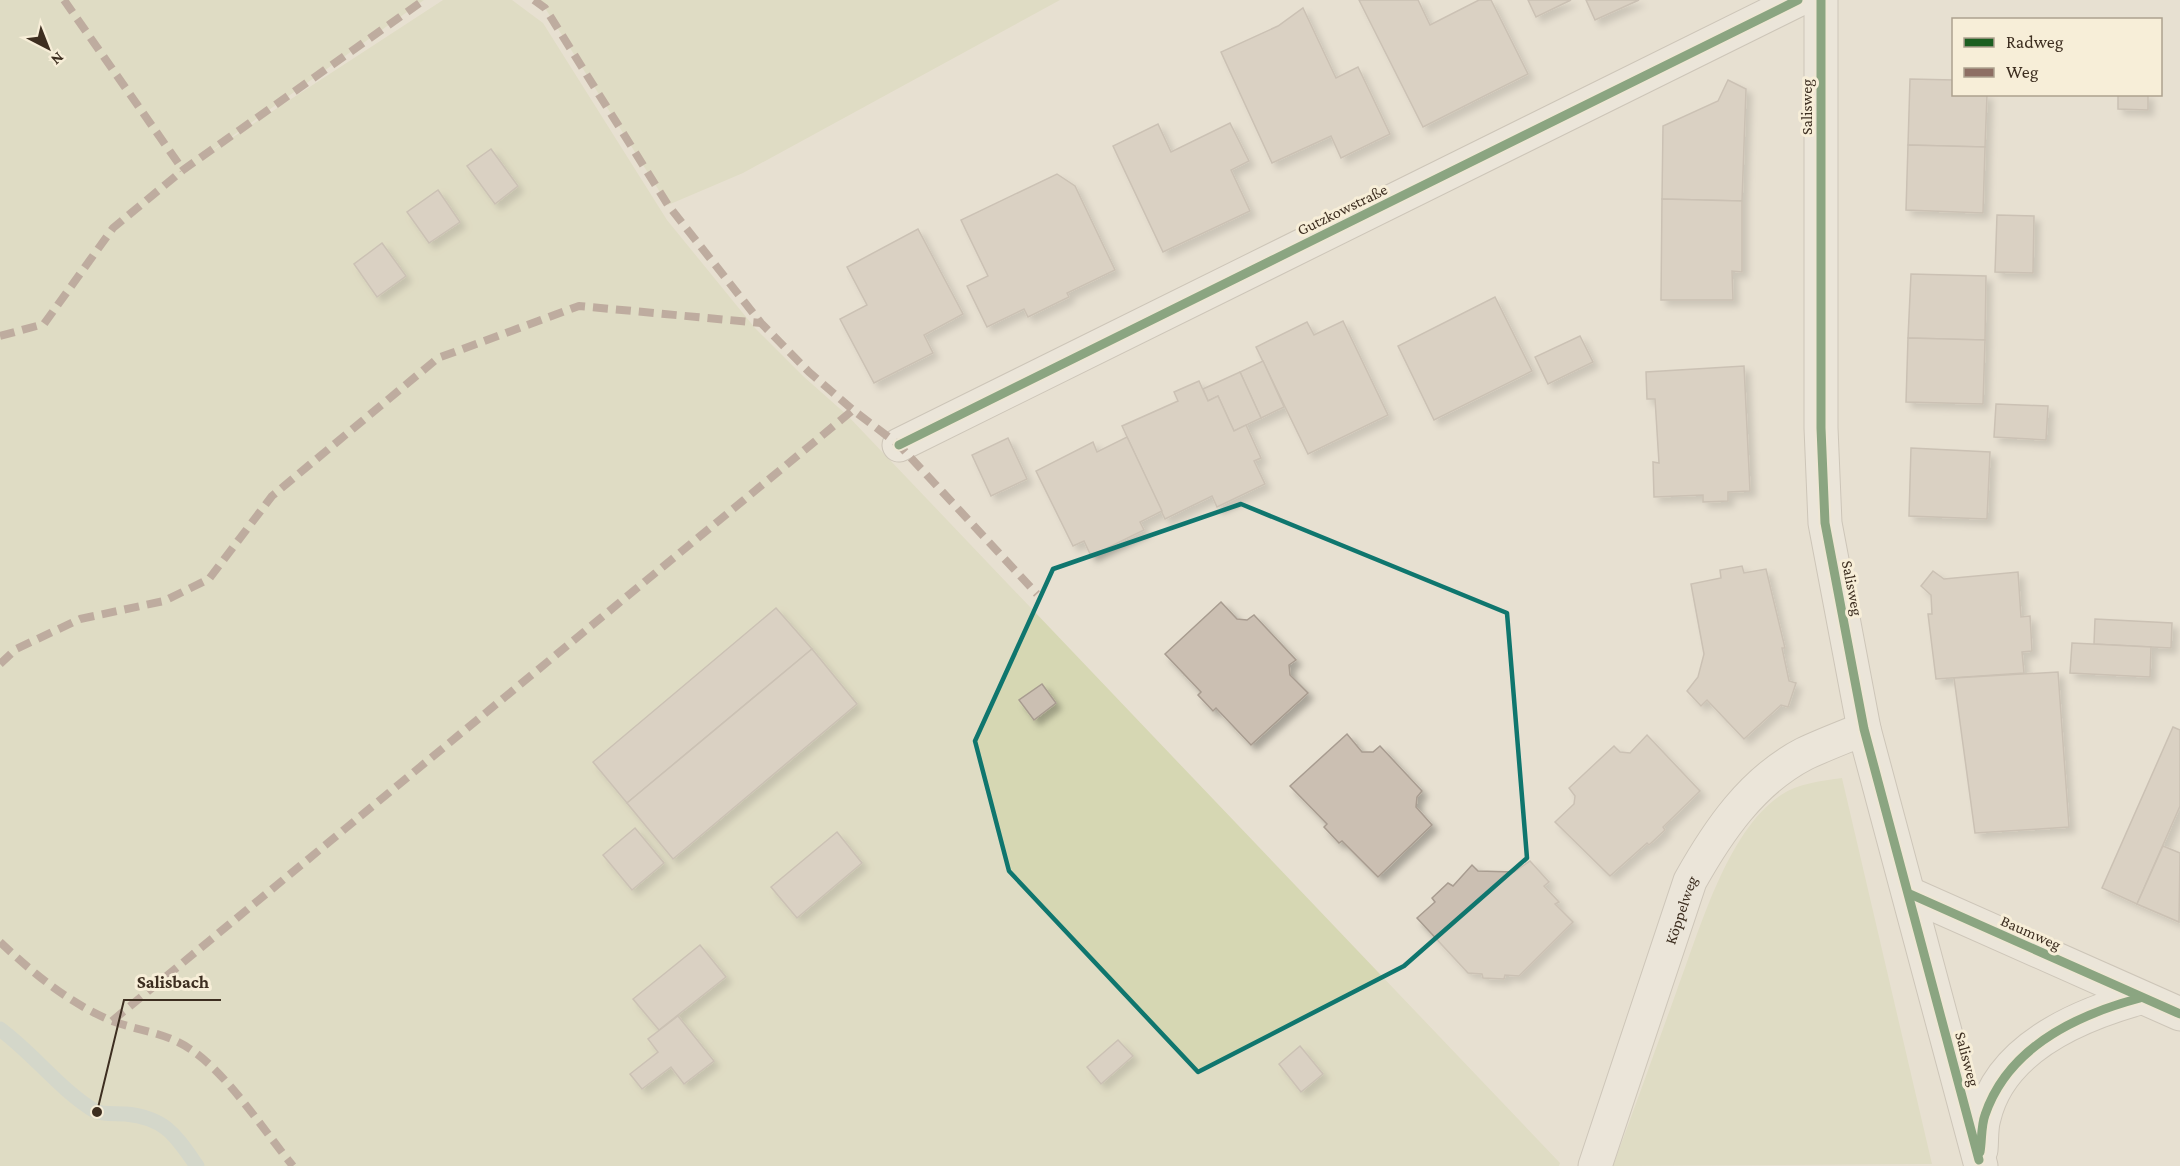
<svg xmlns="http://www.w3.org/2000/svg" width="2180" height="1166" viewBox="0 0 2180 1166" font-family="'Crimson Pro',serif">
  <style>
    .green { fill: #d6d7b3 }
    .lines { fill: none; stroke-linecap: round; stroke-linejoin: round }
    .stream { stroke: #bcccc2; stroke-width: 15 }
    .building { fill: #cbbfb2; stroke: #a89c90; stroke-width: 1.5; filter: url(#shadow) }
    .minor-casing { stroke: #ada599; stroke-width: 35 }
    .minor { stroke: #efebe3; stroke-width: 33 }
    .quiet { stroke: #8d6e63; stroke-width: 8; stroke-dasharray: 15 8; stroke-linecap: butt }
    .cycleway-casing { stroke: #f7eed8; stroke-width: 13 }
    .cycleway { stroke: #1b5e20; stroke-width: 9 }
    .marked { fill: none; stroke: #0f766e; stroke-width: 4.5; stroke-linejoin: round }
    .labels { text-anchor: middle; stroke-width: 6; stroke-linejoin: round; paint-order: stroke }
    .street-label { font-size: 16px; fill: #3d2e20; stroke: #f7eed8 }
    .leader { fill: none; stroke: #3d2e20; stroke-width: 2 }
    .callout-dot { fill: #3d2e20; stroke: #f7eed8; stroke-width: 2 }
    .callout-label { font-size: 18px; text-anchor: middle; font-weight: bold; fill: #3d2e20; stroke: #f7eed8; stroke-width: 6; stroke-linejoin: round; paint-order: stroke }
  </style>
  <defs>
    <filter id="shadow"><feDropShadow dx="5.5" dy="5.5" stdDeviation="3" flood-color="#0004"/></filter>
  </defs>
  <rect width="100%" height="100%" fill="#e7e0d1"/>
  <g class="green">
    <polygon points="0,0 424,0 204,156 443,0 512,0 543,23 667,220 755,328 803,376 847,415 1560,1163 1559,1166 0,1166"/>
    <polygon points="534,0 1060,0 743,173 668,205 545,8"/>
    <path d="M 1842,778 L 1932,1164 L 1613,1166 C 1635,1107 1656,1048 1677,990 C 1699,932 1727,830 1781,795 C 1798,783 1822,781 1842,778 Z"/>
  </g>
  <g class="lines">
    <path class="stream" d="M 0,1029 C 34,1054 59,1089 95,1111 C 103,1115 117,1113 126,1114 C 166,1118 176,1136 197,1166"/>
  </g>
  <g class="building">
    <polygon points="1359,0 1418,0 1430,25 1479,0 1491,0 1528,74 1423,127"/>
    <polygon points="1528,0 1571,0 1536,17"/>
    <polygon points="1586,0 1639,0 1595,20"/>
    <polygon points="1303,8 1336,78 1358,67 1390,134 1341,158 1331,136 1272,163 1221,52 1278,26"/>
    <polygon points="1910,79 1954,80 1954,94 1987,94 1985,147 1908,145"/>
    <polygon points="1728,80 1746,89 1742,201 1662,199 1663,126 1718,101"/>
    <polygon points="2118,94 2148,94 2148,110 2118,109"/>
    <polygon points="1230,123 1249,161 1231,170 1250,211 1163,252 1113,146 1158,124 1171,152"/>
    <polygon points="1908,145 1985,147 1983,213 1906,210"/>
    <polygon points="491,149 518,186 495,204 467,166"/>
    <polygon points="1057,174 1075,186 1115,270 1067,293 1069,297 1028,317 1024,309 987,327 967,286 988,276 961,220"/>
    <polygon points="438,190 460,222 429,243 407,212"/>
    <polygon points="1662,199 1742,201 1742,272 1732,271 1733,300 1661,300"/>
    <polygon points="1997,215 2034,216 2033,273 1995,272"/>
    <polygon points="918,229 963,314 924,335 933,353 874,383 840,319 867,305 847,267"/>
    <polygon points="382,243 406,276 377,297 354,264"/>
    <polygon points="1911,274 1986,276 1985,340 1908,338"/>
    <polygon points="1495,297 1532,371 1434,420 1398,346"/>
    <polygon points="1343,321 1388,415 1308,454 1256,347 1307,322 1314,335"/>
    <polygon points="1580,336 1593,362 1548,384 1535,357"/>
    <polygon points="1908,338 1985,340 1983,404 1906,402"/>
    <polygon points="1263,361 1284,407 1261,418 1240,372"/>
    <polygon points="1744,366 1750,491 1728,492 1728,501 1703,502 1703,495 1654,497 1653,462 1659,463 1655,399 1647,399 1646,372"/>
    <polygon points="1240,372 1261,418 1234,431 1218,396 1208,401 1203,389"/>
    <polygon points="1199,381 1208,401 1218,396 1234,431 1246,425 1261,458 1254,461 1265,484 1217,507 1212,496 1165,519 1122,426 1178,401 1174,392"/>
    <polygon points="1996,404 2048,406 2046,440 1994,437"/>
    <polygon points="1127,437 1162,511 1140,522 1144,530 1091,556 1084,541 1073,546 1036,471 1093,442 1097,452"/>
    <polygon points="1008,438 1027,479 991,496 972,455"/>
    <polygon points="1911,448 1990,452 1987,519 1909,516"/>
    <polygon points="1742,566 1744,573 1766,569 1785,648 1782,648 1789,681 1796,683 1788,707 1781,705 1744,739 1707,700 1701,706 1687,691 1698,677 1704,654 1691,584 1721,578 1720,570"/>
    <polygon points="1933,571 1944,579 2018,572 2021,617 2030,616 2032,651 2022,652 2024,673 1936,679 1928,614 1932,614 1931,595 1921,586"/>
    <polygon points="1221,602 1237,619 1247,620 1254,615 1296,660 1289,665 1290,675 1308,693 1251,745 1216,708 1213,711 1198,695 1201,692 1165,654"/>
    <polygon points="776,608 812,649 627,803 593,762"/>
    <polygon points="2095,619 2172,623 2171,648 2094,644"/>
    <polygon points="2072,643 2151,647 2150,677 2070,673"/>
    <polygon points="812,649 857,704 673,859 627,803"/>
    <polygon points="2058,672 2069,827 1975,833 1954,678"/>
    <polygon points="1042,684 1056,703 1034,720 1019,700"/>
    <polygon points="2173,727 2180,730 2180,806 2137,904 2102,888"/>
    <polygon points="1347,734 1362,752 1373,752 1380,746 1422,791 1417,797 1416,807 1432,825 1378,877 1342,841 1339,843 1324,827 1327,824 1290,786"/>
    <polygon points="1647,735 1700,791 1663,827 1665,830 1649,845 1647,843 1610,876 1555,822 1574,804 1575,796 1569,788 1614,746 1620,752 1630,753"/>
    <polygon points="635,828 664,863 632,890 603,855"/>
    <polygon points="837,832 862,863 797,918 771,887"/>
    <polygon points="2163,846 2180,853 2179,922 2137,904"/>
    <polygon points="1530,861 1549,882 1544,886 1559,902 1555,904 1573,922 1519,976 1505,975 1504,979 1483,978 1482,974 1468,973 1417,918 1435,902 1432,898 1448,883 1453,886 1472,865 1478,871 1514,872"/>
    <polygon points="700,945 726,977 659,1030 633,999"/>
    <polygon points="678,1016 714,1061 684,1084 671,1067 642,1089 630,1074 658,1052 648,1039"/>
    <polygon points="1118,1040 1133,1056 1101,1084 1087,1067"/>
    <polygon points="1300,1046 1323,1074 1301,1092 1279,1064"/>
  </g>
  <g class="lines">
    <g class="minor-casing">
      <g id="minor">
        <polyline points="1821,0 1821,428 1825,523 1864,729 1981,1166"/>
        <polyline points="899,445 1798,0"/>
        <polyline points="1910,894 2180,1014"/>
        <path d="M 1981,1150 C 1982,1139 1981,1128 1984,1118 C 2000,1048 2079,1015 2140,998"/>
        <path id="s1" d="M 1595,1166 L 1690,881 C 1718,831 1752,781 1804,754 C 1823,745 1844,737 1864,729"/>
      </g>
    </g>
    <use href="#minor" class="minor"/>
    <g class="quiet">
      <polyline points="64,0 183,170"/>
      <polyline points="534,0 545,8 668,205 761,323 809,372 853,410 899,445 1037,594"/>
      <polyline points="0,336 44,324 113,228 183,170 424,0"/>
      <polyline points="0,664 16,649 80,619 164,601 209,579 272,496 438,358 579,306 761,323"/>
      <path d="M 0,942 C 34,974 69,1003 112,1021 C 139,1031 165,1032 190,1049 C 227,1073 264,1131 293,1166"/>
      <polyline points="112,1021 853,410"/>
    </g>
    <g class="cycleway-casing">
      <g id="cycleway">
        <polyline points="1821,0 1821,428 1825,523 1864,729 1979,1160"/>
        <polyline points="899,445 1798,0"/>
        <polyline points="1910,894 2180,1014"/>
        <path d="M 1980,1152 C 1982,1140 1981,1126 1985,1115 C 2008,1047 2076,1015 2140,998"/>
      </g>
    </g>
    <use href="#cycleway" class="cycleway"/>
  </g>
  <path d="M0 0H2180V1166H0ZM 1241,504 L 1507,613 L 1527,858 L 1404,966 L 1198,1072 L 1009,871 L 975,741 L 1053,569 Z" fill="#e7e0d1" fill-opacity=".55" fill-rule="evenodd"/>
  <path class="marked" d="M 1241,504 L 1507,613 L 1527,858 L 1404,966 L 1198,1072 L 1009,871 L 975,741 L 1053,569 Z"/>
  <g class="labels">
    <g class="street-label">
      <text transform="translate(1806 107) rotate(-90)" y="6">Salisweg</text>
      <text transform="translate(1342 209) rotate(-26)" y="6">Gutzkowstraße</text>
      <text transform="translate(1853 588) rotate(79)" y="6">Salisweg</text>
      <text dy="6" stroke="none"><textPath href="#s1" startOffset="270">Köppelweg</textPath></text>
      <text transform="translate(2031 932) rotate(24)" y="6">Baumweg</text>
      <text transform="translate(1968 1059) rotate(75)" y="6">Salisweg</text>
    </g>
  </g>
  <path class="leader" d="M97 1112L124 1000H221"/>
  <circle class="callout-dot" cx="97" cy="1112" r="6"/>
  <g class="callout-label">
    <text x="173" y="988">Salisbach</text>
  </g>
  <rect x="1952" y="18" width="210" height="78" fill="#f7eed8" stroke="#ada18e" stroke-width="1.5"/>
  <rect x="1964" y="38" width="30" height="9" fill="#1b5e20" stroke="#ada18e" stroke-width="1.5"/>
  <text x="2006" y="48" font-size="18" fill="#3d2e20">Radweg</text>
  <rect x="1964" y="68" width="30" height="9" fill="#8d6e63" stroke="#ada18e" stroke-width="1.5"/>
  <text x="2006" y="78" font-size="18" fill="#3d2e20">Weg</text>
  <g transform="translate(48 48) rotate(138)" stroke="#f7eed8" stroke-width="4.5" paint-order="stroke">
  <path d="M0-4.5L10 22L0 15L-10 22Z" fill="#3d2e20"/>
  <text y="-9" font-size="16" font-weight="bold" text-anchor="middle" fill="#3d2e20">N</text>
  </g>
</svg>
